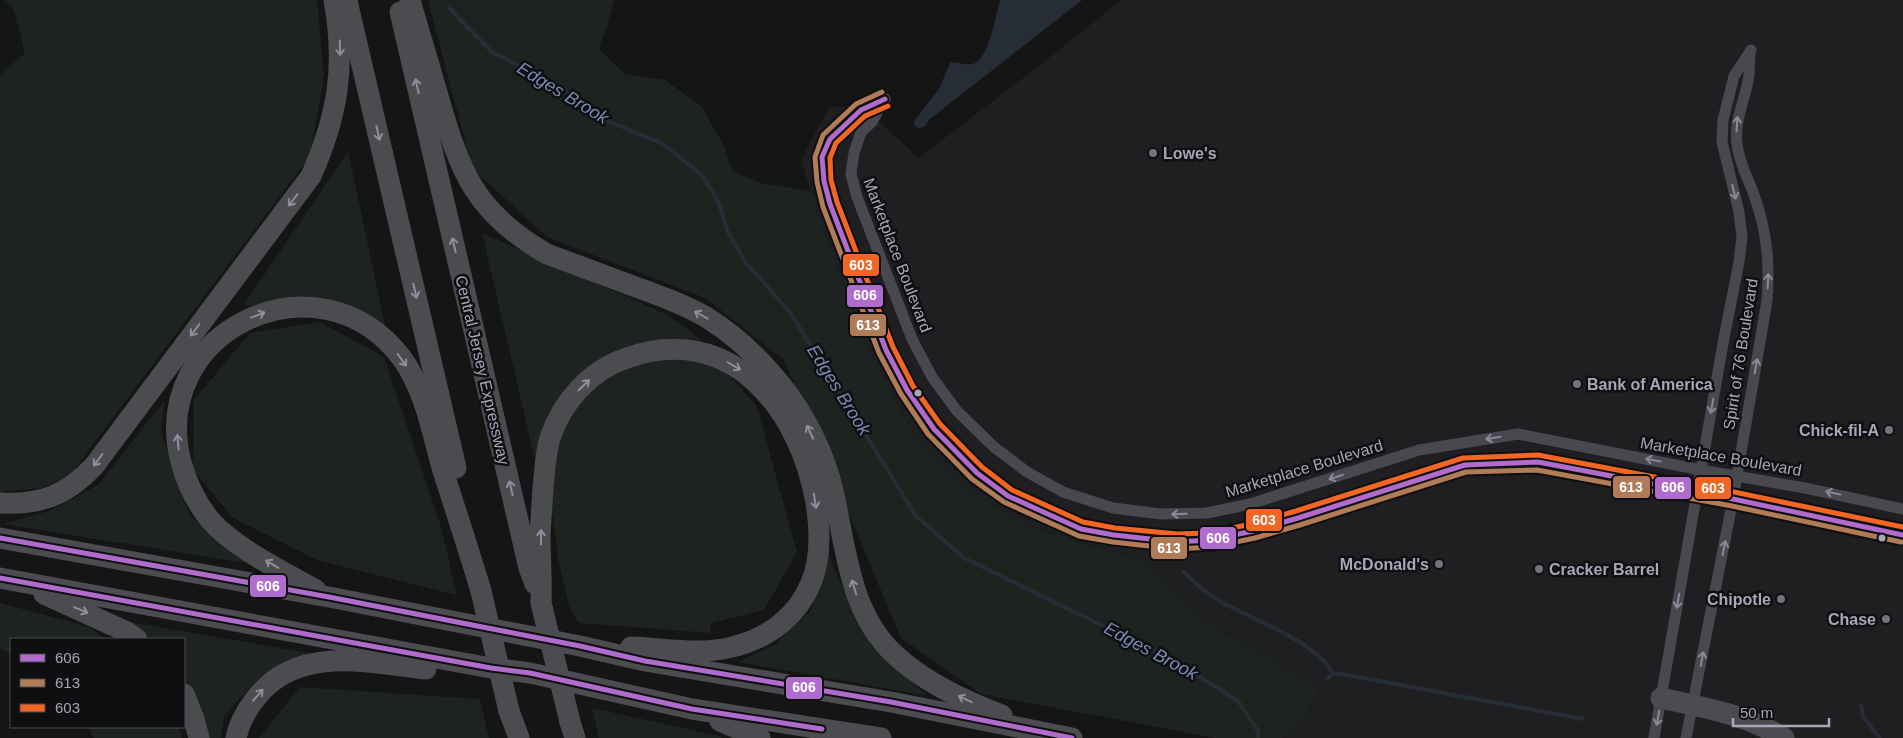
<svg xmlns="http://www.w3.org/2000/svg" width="1903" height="738" viewBox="0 0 1903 738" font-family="Helvetica,sans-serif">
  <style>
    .built { fill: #1f1f21 }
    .green { fill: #1d241f }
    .water { fill: #272d37 }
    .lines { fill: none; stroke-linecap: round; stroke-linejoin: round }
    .stream { stroke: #272d37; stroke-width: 4 }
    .street { stroke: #49484e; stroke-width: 11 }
    .highway { stroke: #4b4b50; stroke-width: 21 }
    .highway-bridge { stroke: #4b4b50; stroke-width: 21 }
    .bus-1-casing { stroke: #0f0f11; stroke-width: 9 }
    .bus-2-casing { stroke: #0f0f11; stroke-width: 9 }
    .bus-3-casing { stroke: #0f0f11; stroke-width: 9 }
    .bus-1 { stroke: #b06ccc; stroke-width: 5 }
    .bus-2 { stroke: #b07c57; stroke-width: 5 }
    .bus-3 { stroke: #f26522; stroke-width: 5 }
    .oneway { stroke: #8e8f9d }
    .oneway2 { stroke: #898a98 }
    .poi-dot { fill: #73737e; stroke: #0f0f11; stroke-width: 2 }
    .bus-dot { fill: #a5a6b7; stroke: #0f0f11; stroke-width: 2 }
    .labels { text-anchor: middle; stroke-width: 5; stroke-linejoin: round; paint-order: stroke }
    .poi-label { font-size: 16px; font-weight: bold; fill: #a5a6b7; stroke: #0f0f11; text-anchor: end }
    .street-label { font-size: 16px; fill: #a5a6b7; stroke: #0f0f11 }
    .water-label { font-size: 18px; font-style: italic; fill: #798bb4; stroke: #0f0f11 }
    .line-badge { stroke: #0f0f11; stroke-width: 2 }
    .badge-label { font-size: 14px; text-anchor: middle; font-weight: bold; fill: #fff }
  </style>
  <rect width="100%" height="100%" fill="#151515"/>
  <polygon class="built" points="1121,0 1903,0 1903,738 1283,738 1300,723 1320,688 1199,618 1145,560 1079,543 1021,523 962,484 910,428 870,354 818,216 801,160 829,107 865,107 918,158 1035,69"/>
  <g class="green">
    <polygon points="4,0 317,0 324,76 310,156 97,439 72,474 43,488 0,492 0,75 25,53 13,8"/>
    <polygon points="428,0 615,0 599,49 625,74 665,80 702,107 724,146 733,172 761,183 811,191 818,216 870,354 910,428 962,484 1021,523 1079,543 1145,560 1199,618 1320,688 1300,723 1283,738 1216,738 981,694 901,638 784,360 705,298 547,237 472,168"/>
    <polygon points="348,151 386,330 299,298 243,306"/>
    <polygon points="482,233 668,315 694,334 757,407 797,552 764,610 710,623 710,633 579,623 570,609 558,559 553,516 546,507"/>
    <polygon points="320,322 384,357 441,527 457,595 317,560 233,518 193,470 194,400 250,333"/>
    <polygon points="165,400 161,432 189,515 246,563 3,524 49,511 98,485"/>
    <polygon points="828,552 837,576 872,646 928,696 738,662 774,645 811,610"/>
    <polygon points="0,603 89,627 105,639 11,639 11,654 0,649"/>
    <polygon points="129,622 310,653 262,675 224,716 221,738 206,738 197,700 184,682 184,639 147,639"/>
    <polygon points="300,687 480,699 489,738 259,738"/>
    <polygon points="592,708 719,736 722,738 599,738"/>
    <polygon points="88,727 178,727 182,738 94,738"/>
  </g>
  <path class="water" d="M 1000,0 L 1082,0 L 930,119 L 924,127 L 918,128 L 915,126 L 914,121 L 939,89 L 950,63 C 958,61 965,66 973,64 C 989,59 996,15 1000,0 Z"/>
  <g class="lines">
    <g class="stream">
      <polyline points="449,8 492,52 559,87 610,122 663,144 702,175 718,201 728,232 746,263 790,312 916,516 964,558 1173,660 1238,701 1258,731 1258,738"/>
      <path d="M 1184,572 C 1196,584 1208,595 1223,603 C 1251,618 1321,645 1333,674"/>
      <polyline points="1327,679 1333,674 1341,674 1583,719"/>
      <polyline points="1861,705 1863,717 1880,738"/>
    </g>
    <g class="street">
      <polyline points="885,99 861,110 830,139 822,157 824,181 830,204 886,350 907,390 934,429 977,473 1008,496 1045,514 1081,529 1114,535 1177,542 1210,540 1253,531 1298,518 1465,465 1538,462 1733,499 1903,535"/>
      <polyline points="885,99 872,122 861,132 854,153 851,174 857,197 912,339 932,377 957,411 994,447 1027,472 1063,492 1113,508 1161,514 1207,513 1250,504 1419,450 1518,434 1701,470 1805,488 1903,509"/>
      <polyline points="1654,738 1724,338 1739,262 1742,237 1739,212 1722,142 1723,120 1734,76 1751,50"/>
      <path d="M 1686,738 L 1733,499 L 1767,301 C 1770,262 1767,232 1754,195 C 1748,178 1739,163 1737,144 C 1734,122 1744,102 1748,81 C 1750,72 1749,63 1750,54"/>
    </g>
    <g class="highway">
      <path d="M 410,0 C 419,32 429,64 438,96 C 460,172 475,213 547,254 C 576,265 604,275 633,286 C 658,295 683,304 706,317 C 730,332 753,352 772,374 C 798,403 819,441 830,479 C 846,538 846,609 894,654 C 924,682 964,701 1002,715"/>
      <polyline points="347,1 456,468"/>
      <polyline points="400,12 529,568 535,584"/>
      <path d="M 0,503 C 40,505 66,496 94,466 L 311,176 C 338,115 346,66 334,0"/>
      <polyline points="0,538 329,597 580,646 645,661 891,702 1072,738"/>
      <polyline points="0,578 491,668 530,673 692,709 881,738"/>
      <path d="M 316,590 C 284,572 235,548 211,521 C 196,503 187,484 181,462 C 147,331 318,249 401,357 C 425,389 432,433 443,471 C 456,511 469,551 481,591"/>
      <polyline points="44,594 127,632 137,639"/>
      <path d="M 541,603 C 542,580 540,557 540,535 C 541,519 542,504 543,488 C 545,471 545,454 550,438 C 562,402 590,370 627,358 C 731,321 800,409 816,503 C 820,528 821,559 811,583 C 798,615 770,637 736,646 C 703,656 665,648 631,647"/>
      <polyline points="184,694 194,719 199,738"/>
      <path d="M 1661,698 C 1704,708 1746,714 1784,738"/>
      <polyline points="509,711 519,738"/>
      <polyline points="720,721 760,738"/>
      <polyline points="570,722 575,738"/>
      <path d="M 236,738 C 240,720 250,704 262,691 C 304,646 371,663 426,669"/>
    </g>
    <g class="highway-bridge">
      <polyline points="481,591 509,711"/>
      <polyline points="541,603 570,722"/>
    </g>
    <g class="bus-1-casing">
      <g id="bus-1">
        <polyline points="885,99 861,110 830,139 822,157 824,181 830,204 886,350 907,390 934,429 977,473 1008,496 1081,529 1114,535 1177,542 1210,540 1253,531 1298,518 1465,465 1538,462 1733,499 1903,535"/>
        <polyline points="0,538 329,597 580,646 645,661 891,702 1072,738"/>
        <polyline points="0,578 491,668 530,673 692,709 822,729"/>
      </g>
    </g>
    <g class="bus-2-casing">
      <polyline id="bus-2" points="882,92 856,104 823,135 815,157 817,182 823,207 879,353 901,394 928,434 972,479 1004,502 1079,536 1113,542 1176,549 1212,547 1255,538 1300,525 1466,472 1537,470 1732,506 1901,542"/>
    </g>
    <g class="bus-3-casing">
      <polyline id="bus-3" points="888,106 865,116 836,143 830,158 831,180 837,202 893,347 913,386 940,424 982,467 1012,490 1083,522 1115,528 1177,534 1209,533 1251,524 1296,511 1463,458 1538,455 1734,492 1903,527"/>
    </g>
    <use href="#bus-1" class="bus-1"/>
    <use href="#bus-2" class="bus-2"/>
    <use href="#bus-3" class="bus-3"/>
  </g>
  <defs><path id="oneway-shaft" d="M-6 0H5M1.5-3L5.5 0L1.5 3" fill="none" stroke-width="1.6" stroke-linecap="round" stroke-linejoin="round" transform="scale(1.25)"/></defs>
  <g class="oneway">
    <use href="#oneway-shaft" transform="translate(340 48) rotate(88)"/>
    <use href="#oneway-shaft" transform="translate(417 86) rotate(-103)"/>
    <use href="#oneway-shaft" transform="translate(378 133) rotate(77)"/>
    <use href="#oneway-shaft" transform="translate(293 200) rotate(127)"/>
    <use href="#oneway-shaft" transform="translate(454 245) rotate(-103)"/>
    <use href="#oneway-shaft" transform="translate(415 291) rotate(77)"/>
    <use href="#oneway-shaft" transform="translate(258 315) rotate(-21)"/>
    <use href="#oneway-shaft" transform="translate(701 315) rotate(-151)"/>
    <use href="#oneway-shaft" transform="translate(195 330) rotate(127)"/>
    <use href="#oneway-shaft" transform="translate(402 360) rotate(54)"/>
    <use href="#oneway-shaft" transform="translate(734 366) rotate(30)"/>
    <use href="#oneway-shaft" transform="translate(584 385) rotate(-44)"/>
    <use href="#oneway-shaft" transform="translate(810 432) rotate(-115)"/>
    <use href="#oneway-shaft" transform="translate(178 442) rotate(-95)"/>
    <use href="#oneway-shaft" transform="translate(98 460) rotate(127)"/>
    <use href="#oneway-shaft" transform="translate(511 488) rotate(-103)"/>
    <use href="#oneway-shaft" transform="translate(815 501) rotate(80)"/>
    <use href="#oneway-shaft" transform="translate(541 537) rotate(-90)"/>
    <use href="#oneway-shaft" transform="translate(272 564) rotate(-149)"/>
    <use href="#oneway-shaft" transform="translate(854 587) rotate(-107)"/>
    <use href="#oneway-shaft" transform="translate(81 610) rotate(23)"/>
    <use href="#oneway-shaft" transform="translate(258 695) rotate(-49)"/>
    <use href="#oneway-shaft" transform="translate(965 699) rotate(-155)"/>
  </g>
  <g class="oneway2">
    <use href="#oneway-shaft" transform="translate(1737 124) rotate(-86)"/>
    <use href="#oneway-shaft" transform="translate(1734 192) rotate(76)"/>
    <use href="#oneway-shaft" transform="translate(1768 281) rotate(-87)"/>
    <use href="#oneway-shaft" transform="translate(1756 366) rotate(-80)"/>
    <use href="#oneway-shaft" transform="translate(1712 406) rotate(100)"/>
    <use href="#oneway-shaft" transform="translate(1493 438) rotate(171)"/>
    <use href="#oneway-shaft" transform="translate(1653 460) rotate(-169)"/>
    <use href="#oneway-shaft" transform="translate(1336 477) rotate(162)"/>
    <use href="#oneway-shaft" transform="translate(1833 493) rotate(-168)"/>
    <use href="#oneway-shaft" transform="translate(1179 514) rotate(178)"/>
    <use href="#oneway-shaft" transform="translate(1724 548) rotate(-79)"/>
    <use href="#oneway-shaft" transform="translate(1678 601) rotate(100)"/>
    <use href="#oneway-shaft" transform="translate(1702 659) rotate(-79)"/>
    <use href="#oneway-shaft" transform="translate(1658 718) rotate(100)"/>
  </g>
  <g class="poi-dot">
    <circle cx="1153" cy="153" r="5"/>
    <circle cx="1577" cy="384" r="5"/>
    <circle cx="1889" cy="430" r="5"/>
    <circle cx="1439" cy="564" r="5"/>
    <circle cx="1539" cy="569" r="5"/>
    <circle cx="1781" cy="599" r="5"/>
    <circle cx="1886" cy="619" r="5"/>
  </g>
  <g class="bus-dot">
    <circle cx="918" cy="393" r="4.5"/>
    <circle cx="1882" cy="538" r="4.5"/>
  </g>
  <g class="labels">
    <g class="poi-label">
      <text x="1163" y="159" text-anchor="start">Lowe's</text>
      <text x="1587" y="390" text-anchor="start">Bank of America</text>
      <text x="1879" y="436">Chick-fil-A</text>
      <text x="1429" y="570">McDonald's</text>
      <text x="1549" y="575" text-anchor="start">Cracker Barrel</text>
      <text x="1771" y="605">Chipotle</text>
      <text x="1876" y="625">Chase</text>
    </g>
    <g class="street-label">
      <text transform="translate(898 255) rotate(69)" y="6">Marketplace Boulevard</text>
      <text transform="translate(1740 354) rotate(-81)" y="6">Spirit of 76 Boulevard</text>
      <text transform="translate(483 370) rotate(77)" y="6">Central Jersey Expressway</text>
      <text transform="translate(1721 456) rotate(10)" y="6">Marketplace Boulevard</text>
      <text transform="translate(1304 468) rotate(-17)" y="6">Marketplace Boulevard</text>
    </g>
    <g class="water-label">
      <text transform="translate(563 93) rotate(31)" y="6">Edges Brook</text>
      <text transform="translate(839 390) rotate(58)" y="6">Edges Brook</text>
      <text transform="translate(1151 651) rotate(28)" y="6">Edges Brook</text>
    </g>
  </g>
  <g class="line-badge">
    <rect x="842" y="253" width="38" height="24" rx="5" fill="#f26522"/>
    <rect x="846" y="284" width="38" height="24" rx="5" fill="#b06ccc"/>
    <rect x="849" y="313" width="38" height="24" rx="5" fill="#b07c57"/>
    <rect x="1612" y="475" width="39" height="24" rx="5" fill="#b07c57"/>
    <rect x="1654" y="476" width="38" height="24" rx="5" fill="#b06ccc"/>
    <rect x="1694" y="476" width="38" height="24" rx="5" fill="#f26522"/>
    <rect x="1245" y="508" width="38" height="24" rx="5" fill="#f26522"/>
    <rect x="1199" y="526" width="38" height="24" rx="5" fill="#b06ccc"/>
    <rect x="1150" y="536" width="38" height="24" rx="5" fill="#b07c57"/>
    <rect x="249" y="574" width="38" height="24" rx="5" fill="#b06ccc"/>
    <rect x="785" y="676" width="38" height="24" rx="5" fill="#b06ccc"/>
  </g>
  <g class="badge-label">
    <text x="861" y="270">603</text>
    <text x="865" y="300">606</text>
    <text x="868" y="330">613</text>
    <text x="1631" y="492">613</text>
    <text x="1673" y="492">606</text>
    <text x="1713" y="493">603</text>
    <text x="1264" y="525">603</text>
    <text x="1218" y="543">606</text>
    <text x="1169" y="553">613</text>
    <text x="268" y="591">606</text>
    <text x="804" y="692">606</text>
  </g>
  <rect x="10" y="638" width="175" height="90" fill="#0f0f11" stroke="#4b4b53"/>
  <rect x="20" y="654" width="25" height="8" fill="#b06ccc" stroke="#4b4b53"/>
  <text x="55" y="663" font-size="15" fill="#a5a6b7">606</text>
  <rect x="20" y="679" width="25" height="8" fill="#b07c57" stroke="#4b4b53"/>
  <text x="55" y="688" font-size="15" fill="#a5a6b7">613</text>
  <rect x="20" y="704" width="25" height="8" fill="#f26522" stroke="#4b4b53"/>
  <text x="55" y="713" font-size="15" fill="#a5a6b7">603</text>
  <path d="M1733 718v8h96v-8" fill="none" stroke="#a5a6b7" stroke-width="2.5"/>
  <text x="1740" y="718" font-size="15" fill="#a5a6b7" stroke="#0f0f11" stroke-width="4" paint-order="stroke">50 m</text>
</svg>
